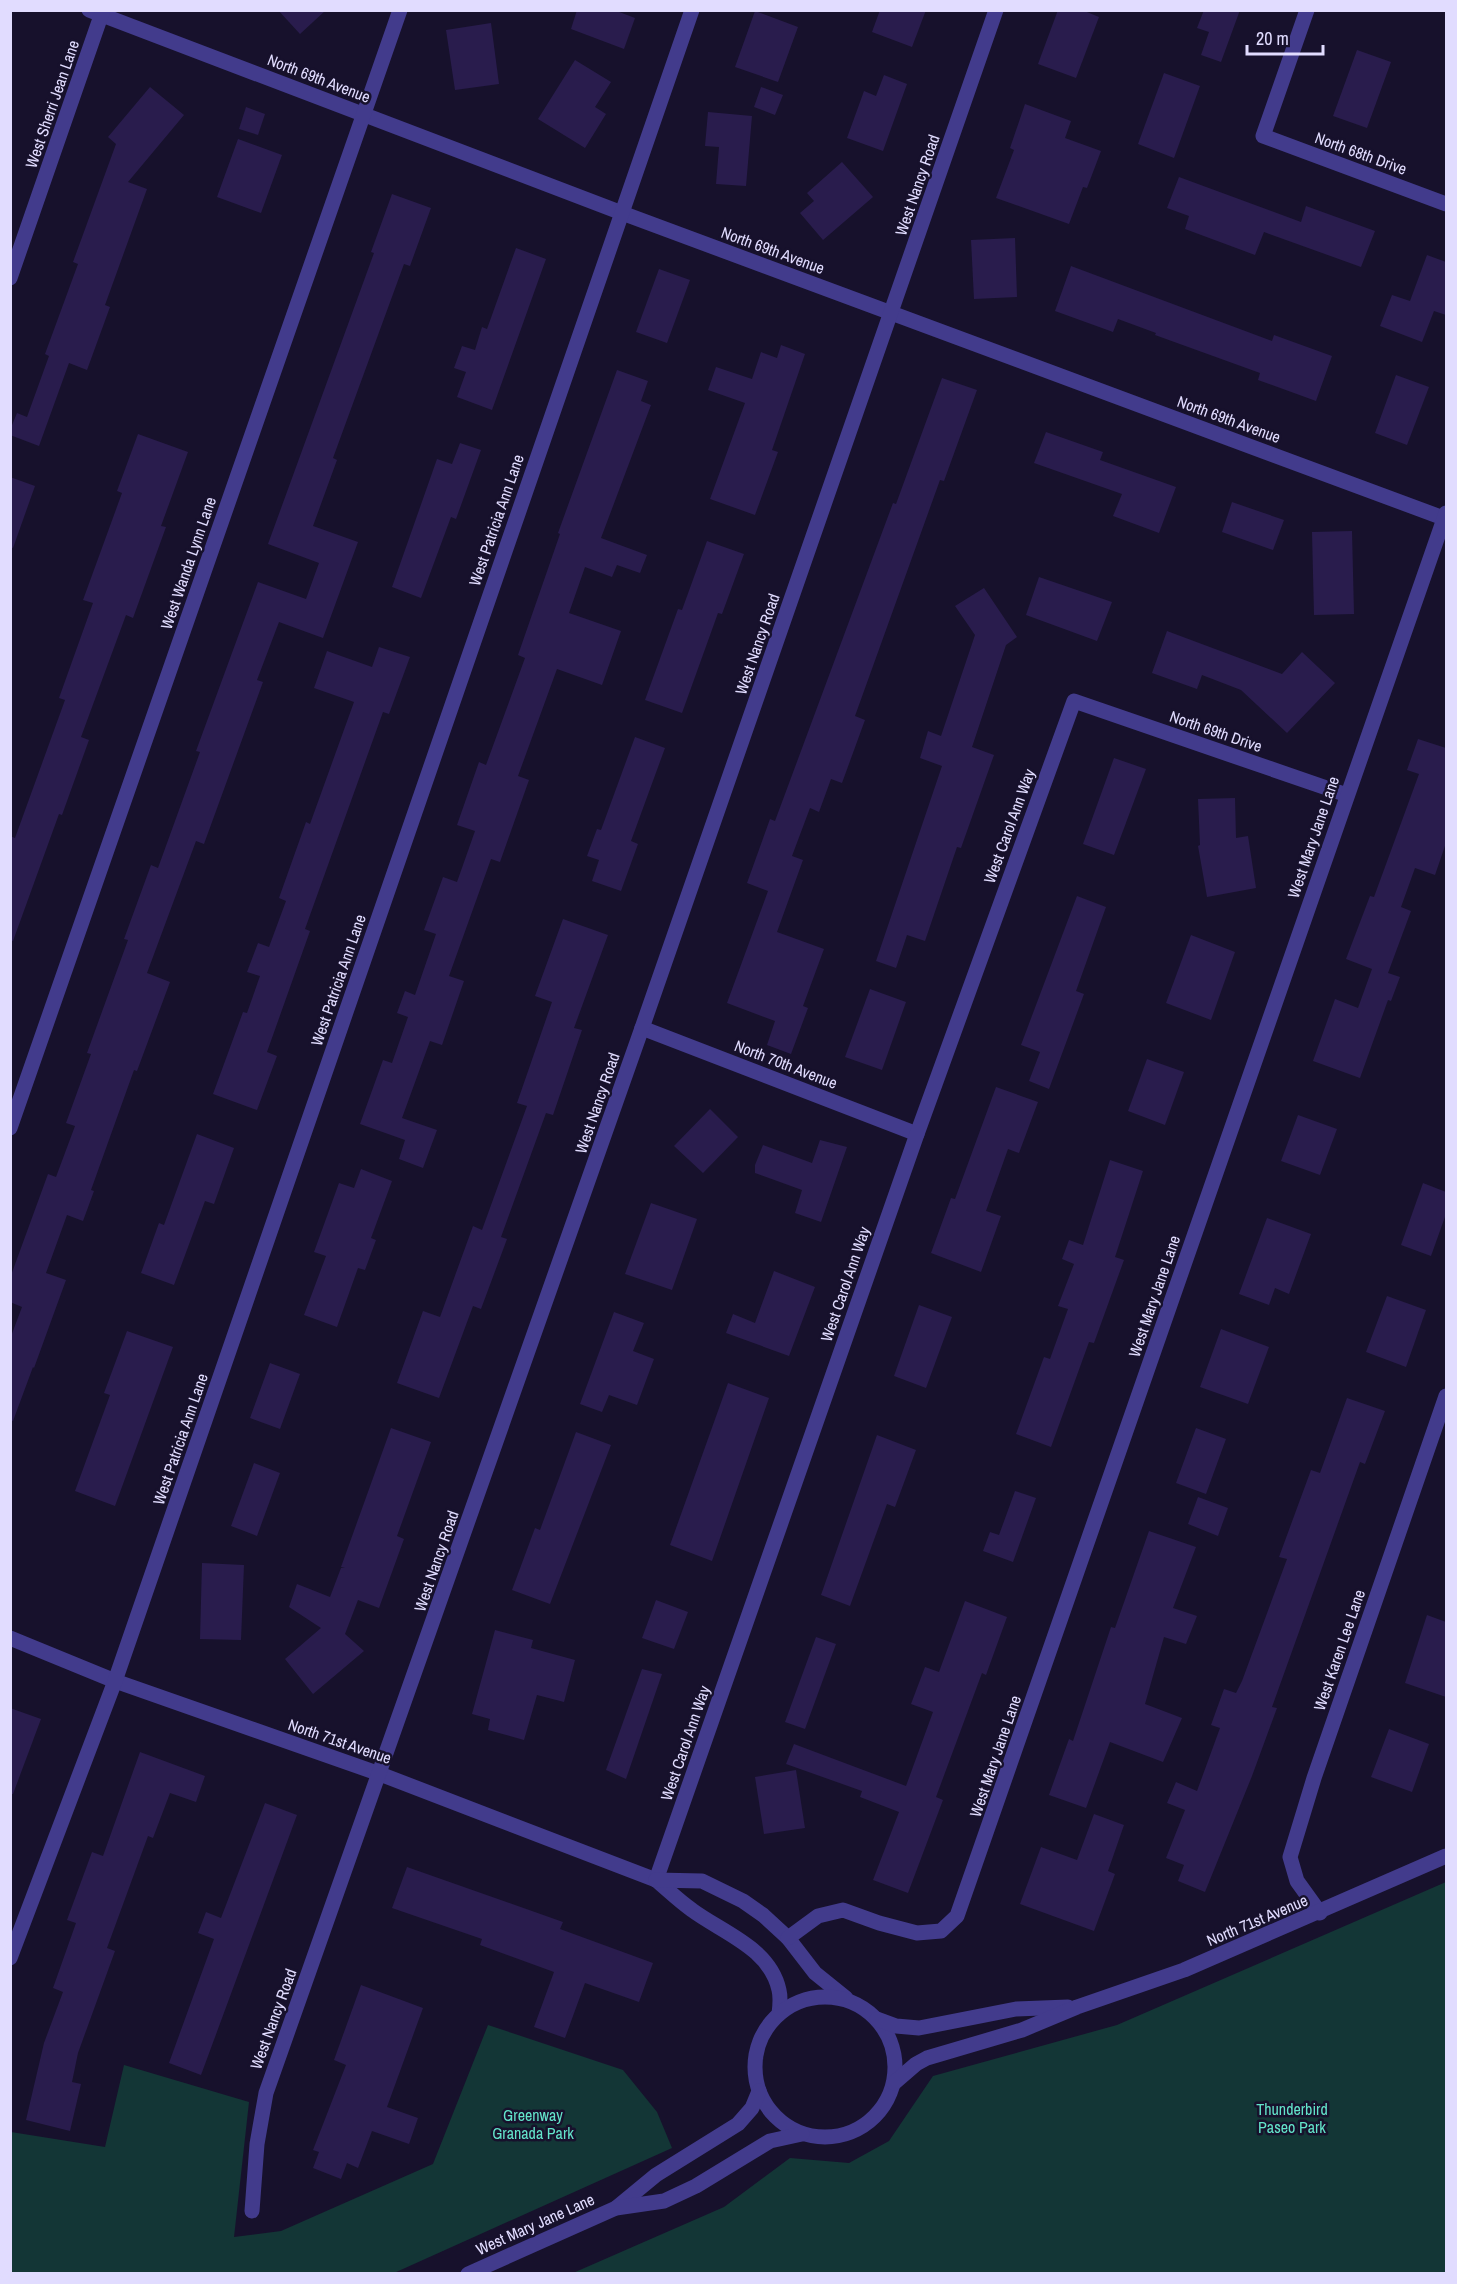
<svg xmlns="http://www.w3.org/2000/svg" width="1457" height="2284" viewBox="0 0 1457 2284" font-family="'Archivo Narrow',sans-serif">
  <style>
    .green { fill: #133636 }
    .building { fill: #291c4d }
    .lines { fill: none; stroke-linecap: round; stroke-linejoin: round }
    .minor { stroke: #423b8c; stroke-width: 15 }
    .labels { text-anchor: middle; stroke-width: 5; stroke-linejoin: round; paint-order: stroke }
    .street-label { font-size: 16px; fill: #e1dcff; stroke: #17112c }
    .park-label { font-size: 16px; fill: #63e4ca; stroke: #17112c }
  </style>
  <rect width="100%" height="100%" fill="#17112c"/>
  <g class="green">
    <polygon points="1446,1882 1446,2273 573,2273 724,2207 790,2158 849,2163 889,2141 933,2076 1117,2025"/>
    <polygon points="488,2025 623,2070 657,2112 672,2148 394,2273 11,2273 11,2132 105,2147 124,2065 249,2102 234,2237 281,2231 433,2164"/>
  </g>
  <g class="building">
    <polygon points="278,10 326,10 300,34"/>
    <polygon points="577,10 614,10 635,18 624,49 571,29"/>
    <polygon points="880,10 926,10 912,47 872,32"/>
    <polygon points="1058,10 1082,10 1099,17 1076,78 1038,64"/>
    <polygon points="1204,10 1240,10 1221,62 1201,55 1209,32 1197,28"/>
    <polygon points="755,11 798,27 778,82 735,67"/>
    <polygon points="491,23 499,84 455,90 446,30"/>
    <polygon points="1357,50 1391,62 1367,128 1333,116"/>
    <polygon points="575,60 611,82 595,107 606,114 585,148 538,119"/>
    <polygon points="1164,73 1200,86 1174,158 1138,144"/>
    <polygon points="884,75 907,84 883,151 847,138 864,91 876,96"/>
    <polygon points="150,87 184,115 128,182 147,189 105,305 110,307 87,370 69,363 39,446 10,435 10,430 17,413 27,417 49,356 45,354 78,264 73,262 116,144 108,137"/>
    <polygon points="761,87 783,95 775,115 754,107"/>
    <polygon points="1025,104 1071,121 1065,138 1101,151 1087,188 1083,187 1069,224 996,198 1014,150 1010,148"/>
    <polygon points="246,107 265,114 258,135 239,129"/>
    <polygon points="708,112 752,116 746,186 716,184 719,147 705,146"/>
    <polygon points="238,139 282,155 261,213 217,197"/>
    <polygon points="842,162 873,197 823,240 800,213 814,201 807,193"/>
    <polygon points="1179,177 1301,222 1306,206 1375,231 1361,267 1264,232 1255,255 1185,229 1189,216 1167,208"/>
    <polygon points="392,194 431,208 410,266 404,264 333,458 337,460 313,526 358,542 323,638 279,622 257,680 263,682 204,844 196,841 147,973 170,982 137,1071 134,1070 91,1190 94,1191 83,1221 67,1215 46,1273 66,1280 34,1368 33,1367 13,1421 10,1420 10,1339 22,1307 10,1302 10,1278 48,1174 56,1177 75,1126 66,1123 91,1054 87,1053 128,940 124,939 151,865 158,868 200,752 196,751 258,582 306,599 319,563 268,544 374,253 371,252"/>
    <polygon points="1015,238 1017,297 974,299 971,240"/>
    <polygon points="516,248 546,259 492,410 457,397 466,372 454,368 462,346 475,350 482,327 487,329"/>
    <polygon points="1427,255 1446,262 1446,315 1434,311 1422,342 1380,326 1392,295 1410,301"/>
    <polygon points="1071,266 1272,341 1274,335 1332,356 1316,401 1258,380 1260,373 1155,335 1156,333 1118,319 1113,332 1055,311"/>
    <polygon points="659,269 690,280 667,343 636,332"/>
    <polygon points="781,345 805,354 772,450 778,452 755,515 710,499 745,403 708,390 716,367 752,379 761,352 777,358"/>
    <polygon points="617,370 648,381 641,401 651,405 601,538 647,555 640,573 617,565 612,577 585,567 569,613 621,631 602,685 557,669 518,776 529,780 500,862 491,859 449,976 464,981 442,1045 430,1041 402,1118 437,1130 423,1168 399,1159 405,1140 360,1124 383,1060 392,1063 408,1017 397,1013 405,991 415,995 436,934 424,930 443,877 457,882 475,831 457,825 479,762 486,765 525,658 518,655 560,534 558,533"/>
    <polygon points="1396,375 1429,387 1407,445 1375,433"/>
    <polygon points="942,378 977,390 944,481 940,480 855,716 865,720 842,783 831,779 819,812 810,808 792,856 803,860 777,932 824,949 803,1006 808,1008 791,1054 767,1045 775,1021 727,1003 768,891 747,883 770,819 775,821 893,503 896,504"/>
    <polygon points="1046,432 1103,452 1100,460 1176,487 1159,533 1113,516 1122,494 1034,463"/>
    <polygon points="138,434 188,452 161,526 166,527 133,618 126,615 81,737 89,740 62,815 59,814 13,941 10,940 10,836 15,838 65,700 59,698 93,603 83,600 122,493 117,491"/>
    <polygon points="460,443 481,450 456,519 451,517 421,598 392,587 437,459 452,464"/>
    <polygon points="10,477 35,486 13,548 10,547"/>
    <polygon points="1232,502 1284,520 1273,550 1222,532"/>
    <polygon points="1352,531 1354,614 1314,615 1312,532"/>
    <polygon points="707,541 744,554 722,614 718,613 682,713 645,700 678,609 682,610"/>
    <polygon points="1039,577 1112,602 1097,641 1026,615"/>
    <polygon points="984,588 1017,637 1006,645 972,747 994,755 961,848 957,847 925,941 907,935 896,968 876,961 942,766 920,758 928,731 941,736 975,635 955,606"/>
    <polygon points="1167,631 1282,674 1302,652 1335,683 1287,733 1241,690 1202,675 1197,689 1152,673"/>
    <polygon points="379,647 410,657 389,714 383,712 305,929 310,931 267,1052 277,1056 257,1110 213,1094 243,1012 247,1013 260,976 247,972 258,943 269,947 286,901 279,898 306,822 310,824 354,702 314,688 327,651 372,667"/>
    <polygon points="635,737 665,748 631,841 638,844 621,891 592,881 599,860 587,856 597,829 601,830"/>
    <polygon points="1418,739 1446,748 1446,843 1435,875 1415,868 1401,907 1411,911 1388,973 1400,977 1391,1001 1388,1000 1360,1078 1313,1061 1335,999 1358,1008 1372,969 1346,959 1370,896 1374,897 1419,774 1407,770"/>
    <polygon points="1114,758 1146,769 1114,855 1083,844"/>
    <polygon points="1235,798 1236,838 1248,836 1256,888 1207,897 1198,846 1200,845 1198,799"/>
    <polygon points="1077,896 1106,907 1076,991 1084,994 1049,1089 1029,1081 1040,1052 1021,1045"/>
    <polygon points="563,919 608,935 574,1028 582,1030 553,1115 546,1113 501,1237 507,1239 481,1309 473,1306 439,1398 397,1383 423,1311 440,1317 473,1226 482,1230 527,1106 517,1103 552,1002 535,996"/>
    <polygon points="1191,935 1235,952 1211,1020 1166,1003"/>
    <polygon points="870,989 906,1002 882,1070 845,1057"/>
    <polygon points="1147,1059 1184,1072 1165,1125 1128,1111"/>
    <polygon points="996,1087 1038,1102 1019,1153 1008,1149 986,1211 1001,1216 981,1272 931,1253 951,1198 955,1199"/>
    <polygon points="710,1109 738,1137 703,1173 674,1146"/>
    <polygon points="1298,1115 1337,1129 1320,1175 1281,1161"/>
    <polygon points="197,1134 234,1148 214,1204 205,1201 174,1285 141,1273 159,1223 164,1225"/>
    <polygon points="820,1140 847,1147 821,1222 795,1213 802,1190 755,1173 755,1165 763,1145 812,1163"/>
    <polygon points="1110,1160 1143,1171 1115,1257 1124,1260 1094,1343 1089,1342 1051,1447 1016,1434 1044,1357 1050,1359 1068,1309 1058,1306 1074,1264 1062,1259 1069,1240 1083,1245"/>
    <polygon points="361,1169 392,1181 371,1238 376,1240 365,1270 358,1268 337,1327 304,1315 326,1256 314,1252 339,1183 354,1188"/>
    <polygon points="1423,1183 1446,1192 1446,1214 1431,1256 1401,1245"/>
    <polygon points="651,1203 697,1219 672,1290 625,1274"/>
    <polygon points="1267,1218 1311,1234 1289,1294 1275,1288 1269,1305 1239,1294"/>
    <polygon points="774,1271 815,1287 789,1356 726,1333 733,1314 755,1323"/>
    <polygon points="1387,1296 1426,1310 1406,1367 1366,1352"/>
    <polygon points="919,1305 952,1317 926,1388 894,1376"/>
    <polygon points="614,1312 644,1323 633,1351 654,1359 637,1405 609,1395 602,1412 580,1404"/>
    <polygon points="1221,1329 1269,1347 1248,1404 1200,1387"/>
    <polygon points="127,1331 173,1347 115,1506 75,1491 110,1395 104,1393"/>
    <polygon points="270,1363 300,1374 280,1429 250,1418"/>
    <polygon points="728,1383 769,1398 712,1561 670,1545"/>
    <polygon points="1347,1398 1385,1411 1365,1464 1360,1462 1272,1707 1277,1708 1252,1776 1205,1892 1178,1881 1184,1865 1166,1858 1185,1810 1167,1803 1176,1782 1197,1791 1220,1728 1211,1725 1224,1689 1236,1693 1242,1681 1287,1559 1279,1557 1311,1470 1320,1473"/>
    <polygon points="391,1428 431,1442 397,1536 404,1539 379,1608 358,1600 345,1634 364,1651 313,1694 285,1659 321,1628 289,1607 297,1584 330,1597 341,1568 345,1568 341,1567"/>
    <polygon points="1196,1428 1226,1439 1206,1494 1176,1483"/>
    <polygon points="576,1432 611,1445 550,1604 512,1590 535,1528 540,1530"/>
    <polygon points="877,1435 916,1450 895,1507 887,1504 850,1606 821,1595"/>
    <polygon points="254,1463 280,1473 257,1536 231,1526"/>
    <polygon points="1015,1491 1036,1498 1013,1562 983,1551 990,1532 999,1535"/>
    <polygon points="1198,1497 1228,1508 1218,1536 1188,1524"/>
    <polygon points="1149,1531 1196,1547 1173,1608 1197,1616 1186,1644 1164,1637 1145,1704 1182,1718 1163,1762 1110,1742 1086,1808 1049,1795 1069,1739 1073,1741 1111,1627 1115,1628"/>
    <polygon points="202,1563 244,1565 241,1640 200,1639"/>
    <polygon points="656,1600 688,1612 674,1649 642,1638"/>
    <polygon points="965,1601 1007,1617 986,1675 982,1673 936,1797 943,1800 908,1893 873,1880 899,1812 860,1797 862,1791 786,1764 794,1744 906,1786 933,1712 911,1704 925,1667 939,1672"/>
    <polygon points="1427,1615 1446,1622 1446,1697 1405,1683"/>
    <polygon points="495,1630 533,1640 531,1648 575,1660 564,1702 537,1695 524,1740 488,1730 490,1719 472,1714"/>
    <polygon points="816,1637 836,1644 805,1729 785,1722"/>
    <polygon points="642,1669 662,1674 626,1779 606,1770"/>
    <polygon points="10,1708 41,1719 13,1794 10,1794"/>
    <polygon points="1389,1729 1429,1744 1412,1792 1371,1777"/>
    <polygon points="140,1752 205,1776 196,1802 170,1793 153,1838 148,1836 107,1948 115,1951 78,2053 72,2082 81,2084 70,2131 26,2120 44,2043 63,1992 53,1988 76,1923 67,1920 92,1852 103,1856"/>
    <polygon points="796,1770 805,1828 764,1834 755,1777"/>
    <polygon points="265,1803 297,1815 201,2075 169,2063 214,1939 198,1933 206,1912 221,1918"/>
    <polygon points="1094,1814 1124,1825 1108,1871 1115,1874 1094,1931 1020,1904 1041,1847 1077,1860"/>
    <polygon points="407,1867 563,1922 560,1929 653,1963 639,2002 585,1983 565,2038 534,2027 554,1972 480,1945 482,1939 392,1908"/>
    <polygon points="361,1985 423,2008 387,2107 418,2118 409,2144 372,2131 358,2168 347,2163 341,2179 313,2168 319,2152 313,2150 346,2065 334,2060"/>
  </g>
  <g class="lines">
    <g class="minor">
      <polyline points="89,10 622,213 1446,519"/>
      <polyline points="1307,10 1263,136 1446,204"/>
      <polyline points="10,278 103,10"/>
      <polyline points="642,1028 917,1134"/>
      <polyline points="10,1128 400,10"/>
      <path d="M 10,1638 L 115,1681 L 380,1774 L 656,1880 C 668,1890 679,1901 692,1910 C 723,1933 770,1948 779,1990 C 781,1998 780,2006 779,2014"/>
      <polyline points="656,1880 917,1134 1074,701 1347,795"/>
      <polyline points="656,1880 702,1881 743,1901 763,1915 788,1938 815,1973 846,1998"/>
      <polyline points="1320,1913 1297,1881 1290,1857 1314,1778 1446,1396"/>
      <polyline points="788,1938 818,1916 843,1910 879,1923 917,1933 941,1931 957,1916 1446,513"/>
      <polyline points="10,1958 115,1681 692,10"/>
      <circle cx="825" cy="2067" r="70"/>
      <polyline points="877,2019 896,2026 919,2028 1016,2009 1068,2007"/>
      <polyline points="894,2083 916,2064 927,2058 1022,2030 1077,2007 1184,1970 1446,1856"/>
      <polyline points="616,2208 656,2175 738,2124 752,2108 759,2091"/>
      <polyline points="252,2211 257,2144 266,2093 642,1028 996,10"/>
      <polyline points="468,2274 616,2208 664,2201 696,2186 770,2141 802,2134"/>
    </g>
  </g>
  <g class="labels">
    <g class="street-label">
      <text transform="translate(319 78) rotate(21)" y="6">North 69th Avenue</text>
      <text transform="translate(52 104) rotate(-71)" y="6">West Sherri Jean Lane</text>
      <text transform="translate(1361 153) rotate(20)" y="6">North 68th Drive</text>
      <text transform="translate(917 185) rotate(-71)" y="6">West Nancy Road</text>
      <text transform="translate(773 250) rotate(20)" y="6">North 69th Avenue</text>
      <text transform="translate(1229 419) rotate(20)" y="6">North 69th Avenue</text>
      <text transform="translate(496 520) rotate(-71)" y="6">West Patricia Ann Lane</text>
      <text transform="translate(188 563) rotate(-71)" y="6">West Wanda Lynn Lane</text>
      <text transform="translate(757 644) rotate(-71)" y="6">West Nancy Road</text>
      <text transform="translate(1216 731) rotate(19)" y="6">North 69th Drive</text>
      <text transform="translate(1009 826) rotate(-70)" y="6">West Carol Ann Way</text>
      <text transform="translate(1313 837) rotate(-71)" y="6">West Mary Jane Lane</text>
      <text transform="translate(338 980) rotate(-71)" y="6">West Patricia Ann Lane</text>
      <text transform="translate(786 1064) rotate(21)" y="6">North 70th Avenue</text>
      <text transform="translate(597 1103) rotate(-71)" y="6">West Nancy Road</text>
      <text transform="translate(845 1284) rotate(-71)" y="6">West Carol Ann Way</text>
      <text transform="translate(1154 1296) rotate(-71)" y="6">West Mary Jane Lane</text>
      <text transform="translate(180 1439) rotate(-71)" y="6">West Patricia Ann Lane</text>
      <text transform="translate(436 1561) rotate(-71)" y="6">West Nancy Road</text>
      <text transform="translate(1339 1650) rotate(-71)" y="6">West Karen Lee Lane</text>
      <text transform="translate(340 1741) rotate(19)" y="6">North 71st Avenue</text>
      <text transform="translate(685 1743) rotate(-71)" y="6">West Carol Ann Way</text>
      <text transform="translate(995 1756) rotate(-71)" y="6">West Mary Jane Lane</text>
      <text transform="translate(1257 1920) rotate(-23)" y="6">North 71st Avenue</text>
      <text transform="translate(273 2019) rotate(-70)" y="6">West Nancy Road</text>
      <text transform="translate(535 2224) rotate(-24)" y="6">West Mary Jane Lane</text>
    </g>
    <g class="park-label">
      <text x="1292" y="2115">Thunderbird<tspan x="1292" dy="18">Paseo Park</tspan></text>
      <text x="533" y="2121">Greenway<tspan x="533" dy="18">Granada Park</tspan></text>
    </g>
  </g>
  <rect width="1457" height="2284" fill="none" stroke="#e1dcff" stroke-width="24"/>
  <path d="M1247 45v9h76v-9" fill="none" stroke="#e1dcff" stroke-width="3"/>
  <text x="1256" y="45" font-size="18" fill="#e1dcff" stroke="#17112c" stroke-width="4.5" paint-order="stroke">20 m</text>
</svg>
